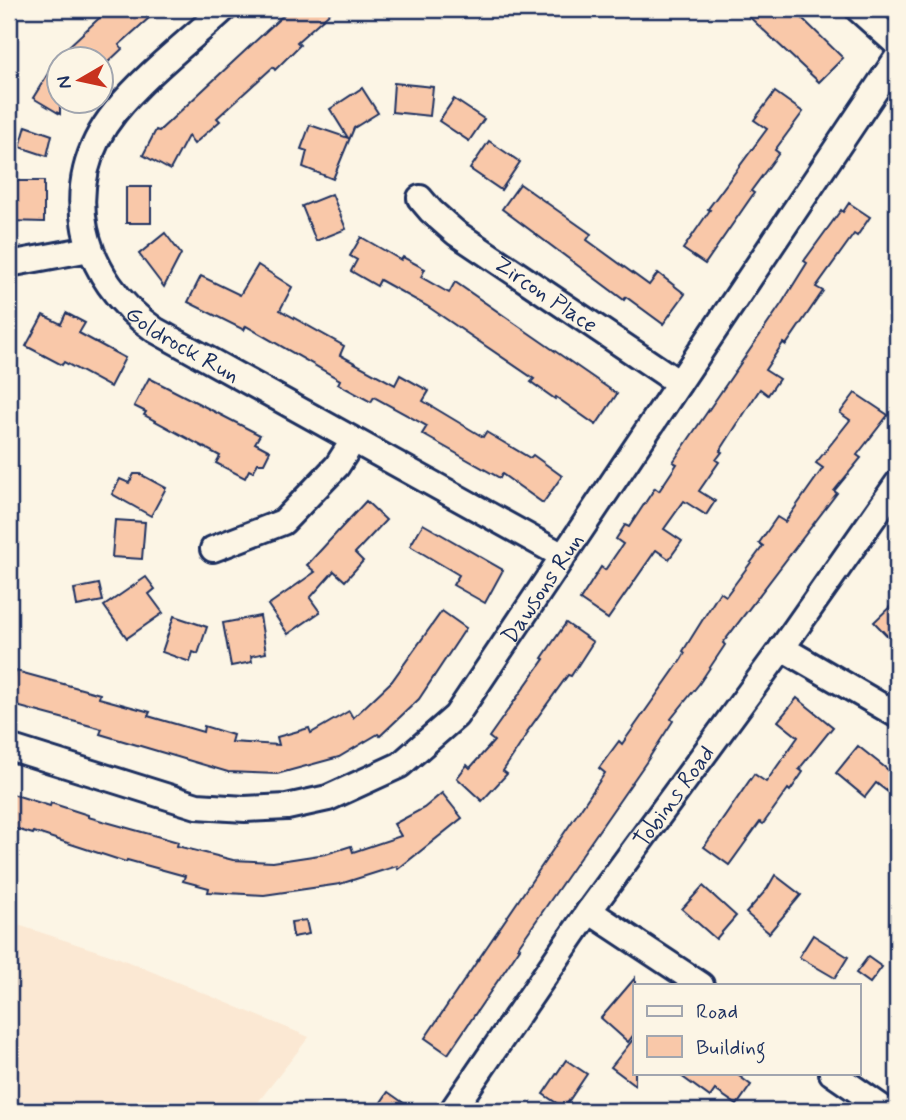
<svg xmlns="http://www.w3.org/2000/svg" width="906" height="1120" viewBox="0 0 906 1120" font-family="Mynerve,sans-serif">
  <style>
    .built { fill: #fbe8d3 }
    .building { fill: #f9c8a9; stroke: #1b2f5e; stroke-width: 2 }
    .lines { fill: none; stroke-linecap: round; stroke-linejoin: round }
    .street-casing { stroke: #1b2f5e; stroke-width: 30 }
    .street { stroke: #fcf5e5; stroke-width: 24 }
    .labels { text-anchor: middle; stroke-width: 5; stroke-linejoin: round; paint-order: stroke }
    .street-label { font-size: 23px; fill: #1b2f5e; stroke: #fcf5e5 }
  </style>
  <rect width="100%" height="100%" fill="#fcf5e5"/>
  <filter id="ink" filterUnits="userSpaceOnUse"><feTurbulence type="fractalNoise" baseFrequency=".0143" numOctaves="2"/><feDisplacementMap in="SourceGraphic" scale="14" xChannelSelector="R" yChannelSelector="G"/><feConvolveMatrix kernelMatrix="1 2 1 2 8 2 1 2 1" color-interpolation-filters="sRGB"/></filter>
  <g filter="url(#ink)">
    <polygon class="built" points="9,922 119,958 309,1037 251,1111 9,1111"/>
    <g class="building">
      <polygon points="109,9 159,9 119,45 122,49 106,64 102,60 82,60 69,46"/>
      <polygon points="290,9 334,9 297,42 300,45 275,70 273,67 217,118 220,121 194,144 188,136 170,170 143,155 156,130 159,131"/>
      <polygon points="741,9 796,9 805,17 803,19 843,58 819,82"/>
      <polygon points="60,54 60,114 33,98"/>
      <polygon points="394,83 433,87 430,116 392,112"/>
      <polygon points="362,88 378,113 354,128 333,179 303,167 307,151 301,149 310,125 348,138 330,109"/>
      <polygon points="775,92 803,112 775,150 779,153 751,191 754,193 705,264 683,249 710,210 708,209 767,129 754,120"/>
      <polygon points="454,99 484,119 469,141 439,121"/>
      <polygon points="26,126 52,135 47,156 20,147"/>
      <polygon points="489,141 520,162 501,190 470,169"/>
      <polygon points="9,181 44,181 44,222 9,221"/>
      <polygon points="520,184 591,234 587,240 649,285 658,273 685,294 663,324 626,297 624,300 502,209"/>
      <rect x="126" y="187" width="25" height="36"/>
      <polygon points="332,194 346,229 316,241 302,206"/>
      <polygon points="849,203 870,217 857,236 854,234 816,287 823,291 786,345 783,343 765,370 779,379 768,395 760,389 720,451 722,452 716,460 719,462 699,491 715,501 706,515 684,501 664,529 682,541 669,559 656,550 608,619 580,600 601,567 605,570 623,544 616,539 625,525 629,527 655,488 659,491 677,464 673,462 782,303 807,263 804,261 841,210 843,212"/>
      <polygon points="165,233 181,254 164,287 139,254"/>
      <polygon points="361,237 401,260 403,257 425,269 421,277 449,293 455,282 617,394 596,425 556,397 555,399 531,382 534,379 427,306 380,280 377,286 351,271 357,260 350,256"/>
      <polygon points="258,265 292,287 280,310 344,346 340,355 395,385 400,375 429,391 423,401 483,437 486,432 530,458 533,455 562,476 543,503 502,474 500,478 422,434 427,426 374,397 371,402 338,384 340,380 246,326 244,330 188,302 201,276 240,295"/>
      <polygon points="66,313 85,323 79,333 125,358 110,387 64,362 62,365 26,346 43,315 61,324"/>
      <polygon points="149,378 260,435 255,443 270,451 264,463 258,463 253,472 249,470 245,478 216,463 220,456 144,415 146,412 134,406"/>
      <polygon points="855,393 888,415 857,455 861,458 834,491 837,493 723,643 725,645 699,684 671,719 673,721 647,761 518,947 520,948 448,1054 425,1038 605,773 599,768 619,741 622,744 681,660 685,653 683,651 720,592 726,596 763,546 759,543 777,517 785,522 823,468 816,463 850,420 840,413"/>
      <polygon points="134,474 140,474 166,488 151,516 112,494 120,479 129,483"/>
      <polygon points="366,501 386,520 355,553 363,561 345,581 334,571 310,598 320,612 288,634 268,605 315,572 307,565"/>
      <polygon points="115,520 145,522 142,559 112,557"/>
      <polygon points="423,524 503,570 485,603 453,585 459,575 410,546"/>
      <polygon points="146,577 155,589 149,594 163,613 127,638 104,606"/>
      <polygon points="99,584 103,601 77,606 74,589"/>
      <polygon points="897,600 897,646 874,622"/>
      <polygon points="442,611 466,628 419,699 380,736 378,734 339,757 277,774 228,772 100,734 102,729 9,704 9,695 16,671 100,694 99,698 150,712 148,716 203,732 204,726 233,735 231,742 279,745 277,737 309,728 311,733 349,711 353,718 392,681"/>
      <polygon points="174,616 207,627 198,654 193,652 190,662 162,652"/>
      <polygon points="260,616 266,653 251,656 252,662 231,666 223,623"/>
      <polygon points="566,623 593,642 571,676 568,675 527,732 528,733 503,771 507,774 482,801 457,778 467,765 470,768 494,741 489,737 544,659 542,658"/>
      <polygon points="797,698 833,727 799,769 803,772 790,791 788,789 763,824 760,822 729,865 704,847 754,774 766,782 798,737 778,721"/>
      <polygon points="858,746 897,777 897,799 876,783 865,797 836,773"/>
      <polygon points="9,793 50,806 51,803 88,815 88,817 178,842 177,846 233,860 273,862 326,854 351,846 353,852 401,836 394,824 424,808 442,793 462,818 398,869 397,866 340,884 264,895 208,892 209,888 183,881 185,876 127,860 126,862 34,832 33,834 9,827"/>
      <polygon points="775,875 801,895 769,933 746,913 767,889"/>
      <polygon points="703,886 736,916 716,939 682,909"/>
      <polygon points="306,920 309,934 293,937 291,922"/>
      <polygon points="813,935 848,957 835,978 799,957"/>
      <polygon points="868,957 882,967 870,983 856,973"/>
      <polygon points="635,978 635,1033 628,1042 601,1018"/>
      <polygon points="635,1037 635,1085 611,1067"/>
      <polygon points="566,1060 587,1074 564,1108 543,1094"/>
      <polygon points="677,1073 735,1073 751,1085 737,1105 715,1090 710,1097"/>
      <polygon points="388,1092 415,1111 375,1111"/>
    </g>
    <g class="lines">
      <g class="street-casing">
        <g id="street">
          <path id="s1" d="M 224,9 C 189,41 145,75 115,112 C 56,185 81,279 155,330 L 563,556"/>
          <polyline points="858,9 897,44"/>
          <path id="s2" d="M 420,198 L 431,211 L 456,233 L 679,383"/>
          <polyline points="9,264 90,249"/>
          <polyline points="213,549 283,522 337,466 353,441"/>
          <polyline points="782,648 897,715"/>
          <path id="s3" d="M 9,747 L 197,806 L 245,809 L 287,807 L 328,798 L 400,765 L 456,716 L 897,58"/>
          <polyline points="589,911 701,985"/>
          <polyline points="832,1073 887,1111"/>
          <path id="s4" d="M 452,1111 L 589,911 L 782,648 L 897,484"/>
        </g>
      </g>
      <use href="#street" class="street"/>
    </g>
  </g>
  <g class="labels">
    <g class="street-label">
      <text dy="8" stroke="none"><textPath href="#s2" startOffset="159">Zircon Place</textPath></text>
      <text dy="8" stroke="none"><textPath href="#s1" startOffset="432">Goldrock Run</textPath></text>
      <text dy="8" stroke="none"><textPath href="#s3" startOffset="637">Dawsons Run</textPath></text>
      <text dy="8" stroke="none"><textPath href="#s4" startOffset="385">Tobins Road</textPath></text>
    </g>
  </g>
  <rect width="906" height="1120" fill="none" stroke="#fcf5e5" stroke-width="35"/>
  <rect x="18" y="18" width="871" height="1085" fill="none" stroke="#1b2f5e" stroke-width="2.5" filter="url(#ink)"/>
  <rect x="633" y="984" width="228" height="91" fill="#fcf5e5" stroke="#a2a6af" stroke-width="2"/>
  <rect x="647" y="1006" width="35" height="10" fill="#fcf5e5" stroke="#a2a6af" stroke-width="2"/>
  <text x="696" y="1018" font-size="21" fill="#1b2f5e">Road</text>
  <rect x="647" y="1036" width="35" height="21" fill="#f9c8a9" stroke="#a2a6af" stroke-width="2"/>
  <text x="696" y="1054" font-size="21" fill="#1b2f5e">Building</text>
  <g transform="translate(80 80) rotate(261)"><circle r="33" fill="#fcf5e5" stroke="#a2a6af" stroke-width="2"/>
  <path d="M0-5L12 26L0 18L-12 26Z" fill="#c8321e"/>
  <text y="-10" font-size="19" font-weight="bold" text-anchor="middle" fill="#1b2f5e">N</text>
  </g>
</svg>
